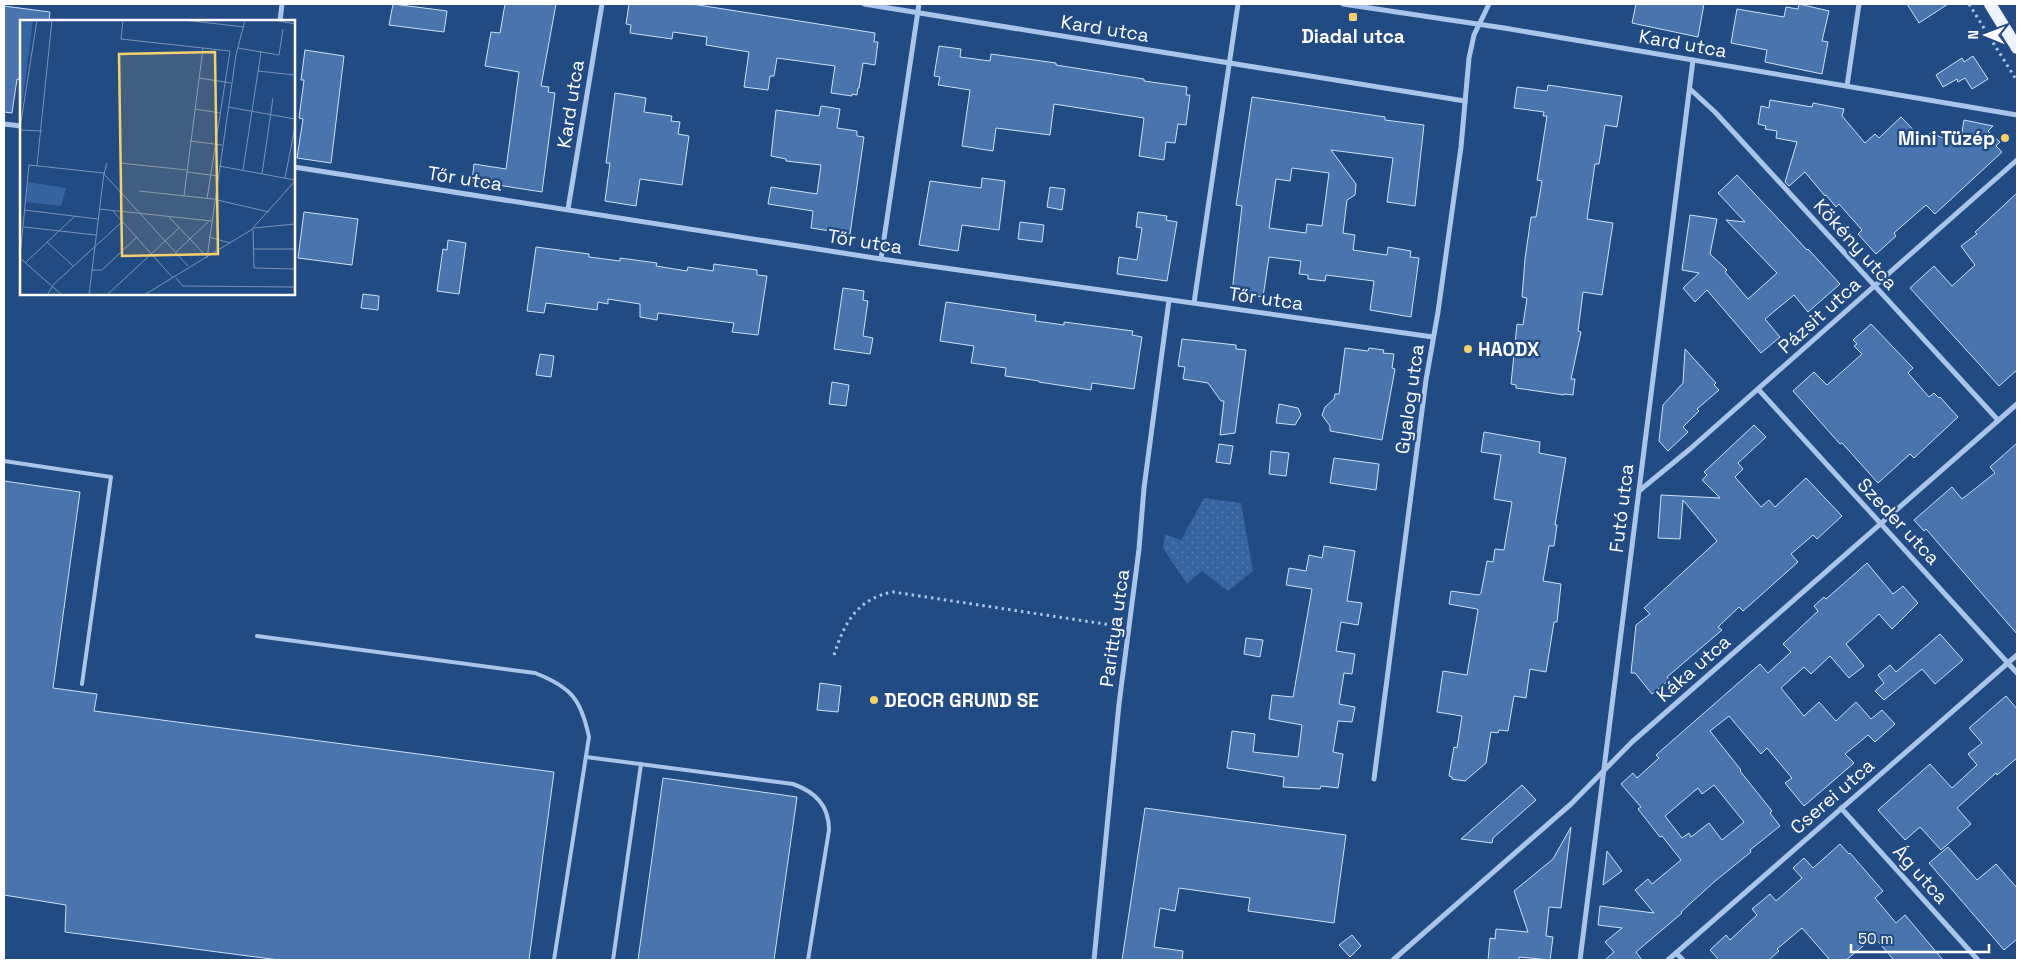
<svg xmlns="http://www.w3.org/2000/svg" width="2021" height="964" viewBox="0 0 2021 964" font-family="'Space Grotesk',sans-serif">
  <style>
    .park { fill: url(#park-dots) }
    .building { fill: #4a74ad; stroke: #cee0f7; fill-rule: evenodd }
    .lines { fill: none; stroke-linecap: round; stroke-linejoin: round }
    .path { stroke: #aac5e9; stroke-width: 3; stroke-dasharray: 2.5 4; stroke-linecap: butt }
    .lane { stroke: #aac5e9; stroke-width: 4 }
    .street { stroke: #aac5e9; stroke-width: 5 }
    .primary { stroke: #edf3fe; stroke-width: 12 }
    .poi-dot { fill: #f5d06c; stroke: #224b84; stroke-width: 2 }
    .labels { text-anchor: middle; stroke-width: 4.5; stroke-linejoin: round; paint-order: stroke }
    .street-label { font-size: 19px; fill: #fff; stroke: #224b84 }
    .poi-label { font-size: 19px; font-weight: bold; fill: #fff; stroke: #224b84; text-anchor: start }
    .inset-road { fill: none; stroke: #7a93b5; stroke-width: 1 }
    .view { fill: #f5d06c; fill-opacity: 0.15; stroke: #f5d06c; stroke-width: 2.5 }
    .inset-edge { fill: none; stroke: #fff; stroke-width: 2.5 }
  </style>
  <defs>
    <pattern id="park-dots" width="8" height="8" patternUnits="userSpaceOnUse" patternTransform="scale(1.25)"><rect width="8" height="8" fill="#3664a1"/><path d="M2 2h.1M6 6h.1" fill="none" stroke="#547baf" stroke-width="1.8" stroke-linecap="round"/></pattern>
  </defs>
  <rect width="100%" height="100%" fill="#224b84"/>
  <polygon class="park" points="1204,498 1241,503 1253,571 1228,591 1202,571 1187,584 1163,548 1165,534 1181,540"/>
  <g class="building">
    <polygon points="393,4 447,11 444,32 389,25"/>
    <polygon points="505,4 556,4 541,86 549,87 548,92 555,93 542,192 472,181 474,164 506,169 519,72 485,66 491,32 500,33"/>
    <polygon points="629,4 692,4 875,33 874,42 878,42 875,65 863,63 859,88 858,88 857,95 852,94 852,96 831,93 835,66 777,58 774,76 770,76 768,90 744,87 749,52 706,45 707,37 673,32 672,39 630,33 631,25 626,24"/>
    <polygon points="1636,4 1704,4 1698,37 1632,23"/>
    <polygon points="1799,4 1829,11 1822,41 1828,42 1822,74 1765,62 1767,50 1731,43 1737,9 1784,17 1786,7 1798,9"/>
    <polygon points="1907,4 1948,4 1919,23"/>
    <polygon points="4,6 50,12 49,21 21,21 21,69 20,80 17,79 12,113 4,112"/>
    <polygon points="939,46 961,49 960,57 990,61 991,54 1056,63 1056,65 1144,79 1144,81 1187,87 1186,95 1190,95 1186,125 1178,124 1175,143 1166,142 1164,160 1139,156 1144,118 1054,104 1050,135 996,128 993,151 962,146 970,90 938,85 940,77 934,76"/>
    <polygon points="305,50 344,56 331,163 297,158 303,119 299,118 304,80 301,80"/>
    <polygon points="1973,56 1988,79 1972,89 1965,78 1958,82 1957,79 1943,87 1936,75 1962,58 1964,62"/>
    <polygon points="1548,85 1622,96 1617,127 1605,125 1599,164 1595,164 1587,219 1613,223 1602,295 1583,292 1578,331 1581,332 1571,379 1575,379 1573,395 1564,394 1564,395 1516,388 1516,385 1511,384 1517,324 1523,325 1527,298 1522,297 1525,259 1531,217 1536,217 1542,181 1537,180 1547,116 1543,116 1544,112 1514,108 1517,87 1547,91"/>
    <polygon points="615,93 646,98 644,112 672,116 671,121 680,122 678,134 689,136 682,185 640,179 636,206 605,201 610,163 606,163"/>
    <path d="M 1252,97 L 1385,117 L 1385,120 L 1424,125 L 1415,206 L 1387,202 L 1393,158 L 1331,150 L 1356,184 L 1355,195 L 1347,200 L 1343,233 L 1355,235 L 1353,250 L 1387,255 L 1388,247 L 1411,251 L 1410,257 L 1419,258 L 1411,317 L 1370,310 L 1374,281 L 1326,275 L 1325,281 L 1308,279 L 1308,275 L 1299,274 L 1301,261 L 1269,257 L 1263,297 L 1232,292 L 1242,206 L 1236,205 ZM 1292,168 L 1329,173 L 1322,226 L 1307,224 L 1306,233 L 1269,228 L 1276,179 L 1290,181 Z"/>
    <polygon points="1770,100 1812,107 1813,103 1844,109 1842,116 1865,143 1875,134 1879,138 1901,117 1923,140 1932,131 1938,136 1960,144 1964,120 1993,126 1988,131 2000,142 1996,146 2002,152 1935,214 1926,205 1894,233 1896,236 1876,254 1858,234 1862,230 1839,204 1836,207 1826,195 1825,196 1805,172 1789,186 1785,182 1797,142 1776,138 1777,131 1765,129 1766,126 1758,124 1761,106 1769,108"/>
    <polygon points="821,106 840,109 837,128 857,131 857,136 864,137 850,234 811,228 813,211 768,204 771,187 817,194 821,165 786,161 786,159 771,156 776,110 819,116"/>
    <polygon points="1737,175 1783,224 1807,250 1808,249 1840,284 1808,312 1794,295 1765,319 1780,337 1761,353 1707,290 1695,302 1683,288 1699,273 1682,270 1690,215 1717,219 1710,254 1727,270 1725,272 1748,299 1777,273 1726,220 1745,222 1718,193"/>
    <polygon points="982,178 1005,181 999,230 962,225 958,251 919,245 930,181 981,188"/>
    <polygon points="1050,187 1065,189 1062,210 1047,207"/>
    <polygon points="2017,193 2017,370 1999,386 1910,288 1934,266 1952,286 1975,265 1961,246 1977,234 1975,232"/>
    <polygon points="304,212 358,219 352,265 298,258"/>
    <polygon points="1138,212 1167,216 1166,220 1177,222 1167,281 1117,274 1119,257 1137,260 1142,228 1136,227"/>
    <polygon points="1020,222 1044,225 1042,242 1018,239"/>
    <polygon points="448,240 466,243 459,294 437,291 443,249 447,250"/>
    <polygon points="536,247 589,254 589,257 620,261 620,258 657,263 656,266 687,271 688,267 713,271 714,264 757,270 757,275 767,276 758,335 732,332 734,323 658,313 657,320 640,317 640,304 608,299 608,304 598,302 597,310 546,303 544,313 527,311"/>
    <polygon points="843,288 864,291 863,300 868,301 863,336 873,338 870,354 834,349"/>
    <polygon points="363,294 379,296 378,310 361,308"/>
    <polygon points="946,302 1036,315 1035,321 1064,325 1064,322 1133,331 1132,335 1142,337 1134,389 1092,383 1091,390 1039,382 1039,381 1005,376 1006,368 971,363 974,346 940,341"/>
    <polygon points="1871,324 1913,368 1908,373 1929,397 1934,393 1939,398 1940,397 1958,417 1914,458 1910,454 1878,483 1842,443 1840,444 1793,391 1814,372 1827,385 1862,354 1854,346 1857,344 1853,340"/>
    <polygon points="1182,339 1236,345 1236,349 1246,350 1235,433 1220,435 1224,401 1221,401 1208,383 1183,379 1185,367 1178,366"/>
    <polygon points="1345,348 1368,351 1369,348 1384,350 1383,353 1394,354 1392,368 1395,369 1382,440 1330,431 1330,426 1322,415 1325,407 1334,399 1335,394 1339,394"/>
    <polygon points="1685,349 1716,383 1714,385 1719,390 1697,409 1699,411 1683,427 1688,432 1668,451 1659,441 1663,405 1683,383"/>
    <polygon points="540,354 554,356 551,377 536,375"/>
    <polygon points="832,382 849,385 846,406 829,404"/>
    <polygon points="1279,404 1298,408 1301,415 1295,425 1276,423"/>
    <polygon points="1754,425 1766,437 1738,463 1743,469 1735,477 1761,507 1769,500 1775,507 1806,478 1842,516 1817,539 1813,535 1791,554 1798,562 1743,611 1739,607 1718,627 1722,630 1667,677 1669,680 1652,694 1635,673 1631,673 1636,625 1650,614 1644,608 1717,541 1683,500 1680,539 1658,538 1661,495 1720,498 1702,480 1707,475 1704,472"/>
    <polygon points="1484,432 1540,442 1539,453 1566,458 1555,525 1557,525 1554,546 1549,546 1543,581 1561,584 1557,622 1554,622 1546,672 1530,669 1526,698 1514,696 1508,731 1499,730 1498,733 1491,732 1486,763 1465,781 1452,779 1452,777 1449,776 1454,747 1457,748 1462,716 1437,712 1443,671 1467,675 1478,610 1477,609 1449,604 1451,591 1479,595 1481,593 1487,561 1493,562 1495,549 1504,550 1512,502 1494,499 1501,455 1481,452"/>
    <polygon points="2017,443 2017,634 1926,529 1924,531 1914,520 1952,487 1962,499 1995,473 1990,467"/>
    <polygon points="1219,444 1233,446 1230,464 1216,462"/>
    <polygon points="1271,451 1289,453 1286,476 1269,474"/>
    <polygon points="1334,458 1379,464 1376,490 1330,483"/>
    <polygon points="4,481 80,492 53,688 97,694 94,711 554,772 529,960 279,960 65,932 66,905 4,895"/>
    <polygon points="1324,546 1355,551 1347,601 1362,603 1358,625 1341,622 1336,651 1355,654 1352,674 1344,673 1339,704 1355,707 1352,722 1338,721 1333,752 1343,754 1338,788 1321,786 1320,789 1283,787 1284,777 1227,768 1232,731 1255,734 1253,752 1298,757 1302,725 1269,719 1272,695 1293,697 1312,589 1286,585 1289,568 1306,571 1309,555 1322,558"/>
    <path d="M 1867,563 L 1893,594 L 1903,586 L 1918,603 L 1892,629 L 1879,614 L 1846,644 L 1864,666 L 1849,678 L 1830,656 L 1811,674 L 1804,667 L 1781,688 L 1804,716 L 1819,702 L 1836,721 L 1856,702 L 1871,719 L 1882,710 L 1895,724 L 1875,742 L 1868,735 L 1845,754 L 1854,763 L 1804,806 L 1785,783 L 1792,778 L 1767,748 L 1761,754 L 1729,716 L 1710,731 L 1741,770 L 1740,771 L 1772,811 L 1770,813 L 1780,826 L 1750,850 L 1751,852 L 1714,882 L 1681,912 L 1682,913 L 1636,952 L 1642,960 L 1605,960 L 1614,952 L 1605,942 L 1622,928 L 1598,925 L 1600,906 L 1654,913 L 1635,890 L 1648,879 L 1652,884 L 1681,860 L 1662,836 L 1660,837 L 1638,809 L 1641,807 L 1621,784 L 1633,773 L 1637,778 L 1659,758 L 1656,755 L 1760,664 L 1768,673 L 1791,652 L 1783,644 L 1818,611 L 1814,606 L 1824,597 L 1826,599 ZM 1714,785 L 1744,822 L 1722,840 L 1709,823 L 1691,837 L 1689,833 L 1682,838 L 1665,816 L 1698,788 L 1702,794 Z"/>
    <polygon points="1940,634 1963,660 1935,684 1922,669 1884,700 1875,691 1884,683 1878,675 1890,665 1896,672"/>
    <polygon points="1246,638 1263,640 1260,657 1244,654"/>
    <polygon points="820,683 841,686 838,712 817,710"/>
    <polygon points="2006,696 2017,709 2017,758 1997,775 1996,773 1957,808 1971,824 1941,850 1920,827 1905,840 1878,810 1930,764 1952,788 1977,765 1968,754 1982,743 1969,728"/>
    <polygon points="663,778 797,797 774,960 638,960"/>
    <polygon points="1522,785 1536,800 1493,838 1492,843 1461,839"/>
    <polygon points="1145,808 1346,835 1334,923 1248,911 1250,898 1179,888 1175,911 1160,908 1154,947 1183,951 1182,960 1122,960"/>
    <polygon points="1571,827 1561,908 1549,907 1546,936 1553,937 1550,960 1519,957 1519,960 1488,960 1490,938 1495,939 1496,929 1528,932 1514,891 1553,859"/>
    <polygon points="1840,844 1849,854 1850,853 1883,891 1875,898 1896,923 1905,915 1943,960 1894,960 1874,937 1846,960 1830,960 1802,928 1777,949 1779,951 1769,960 1719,960 1710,950 1726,935 1730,940 1757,915 1752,909 1770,894 1776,901 1802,878 1793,868 1804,858 1813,868"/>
    <polygon points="1948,847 1977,880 1996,864 2017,888 2017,939 2004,950 1929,863"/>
    <polygon points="1607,851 1622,871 1603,885"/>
    <polygon points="1352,935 1361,946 1350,957 1339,945"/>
  </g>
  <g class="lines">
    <g class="path">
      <polyline points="1969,4 2017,81"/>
      <path d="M 834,655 C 844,623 858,598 893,592 L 1118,626"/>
    </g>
    <g class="lane">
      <polyline points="4,461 111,477 82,684"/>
      <path d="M 257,636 L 535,673 C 571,687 581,699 589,737 L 554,960"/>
      <path d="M 586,757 L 793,784 C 815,792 829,805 829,830 L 808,960"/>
      <polyline points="613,960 641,764"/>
    </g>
    <g class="street">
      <polyline points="864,4 1465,101"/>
      <polyline points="1343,4 1504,28 2017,115"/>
      <polyline points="280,21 282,4"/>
      <polyline points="1847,86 1859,4"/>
      <polyline points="1690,89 1715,112 1998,420"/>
      <polyline points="4,124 21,126"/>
      <polyline points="294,167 881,259 1433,337"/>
      <polyline points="568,209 602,4"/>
      <polyline points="881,259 919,4"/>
      <polyline points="1194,303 1238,4"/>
      <polyline points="1758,389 2017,673"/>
      <polyline points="1639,491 1690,449 2017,160"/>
      <polyline points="1374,779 1426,380 1438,312 1461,147 1469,58 1474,35 1489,4"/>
      <polyline points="1841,808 1978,960"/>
      <polyline points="1676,953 1683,960"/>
      <polyline points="1094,960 1119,704 1139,549 1144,488 1169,300"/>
      <polyline points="1393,960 1571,804 1632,742 2017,404"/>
      <polyline points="1580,960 1693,60"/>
      <polyline points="1668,960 2017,655"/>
    </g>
    <polyline class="primary" points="1990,4 2017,48"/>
  </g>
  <g class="poi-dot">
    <rect x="1348" y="12" width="10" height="10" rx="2.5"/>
    <circle cx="2005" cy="138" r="5"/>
    <circle cx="1468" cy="349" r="5"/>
    <circle cx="874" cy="700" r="5"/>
  </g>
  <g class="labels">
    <g class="street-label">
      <text transform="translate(1105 28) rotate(9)" y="7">Kard utca</text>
      <text transform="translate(1683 43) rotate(10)" y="7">Kard utca</text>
      <text transform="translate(570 104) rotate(-81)" y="7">Kard utca</text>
      <text transform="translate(465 178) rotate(9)" y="7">Tőr utca</text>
      <text transform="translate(865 241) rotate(9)" y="7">Tőr utca</text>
      <text transform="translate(1856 244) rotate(48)" y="7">Kökény utca</text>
      <text transform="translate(1266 298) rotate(8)" y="7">Tőr utca</text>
      <text transform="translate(1819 315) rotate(-42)" y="7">Pázsit utca</text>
      <text transform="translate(1409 399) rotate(-82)" y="7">Gyalog utca</text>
      <text transform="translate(1621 508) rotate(-83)" y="7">Futó utca</text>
      <text transform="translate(1899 521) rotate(47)" y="7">Szeder utca</text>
      <text transform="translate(1114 628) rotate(-82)" y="7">Parittya utca</text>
      <text transform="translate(1693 668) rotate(-41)" y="7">Káka utca</text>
      <text transform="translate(1832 796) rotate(-41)" y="7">Cserei utca</text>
      <text transform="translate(1921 874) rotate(48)" y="7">Ág utca</text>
    </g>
    <g class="poi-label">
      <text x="1353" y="43" text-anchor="middle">Diadal utca</text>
      <text x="1995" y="145" text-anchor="end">Mini Tüzép</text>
      <text x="1478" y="356">HA0DX</text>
      <text x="884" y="707">DEOCR GRUND SE</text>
    </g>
  </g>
  <g transform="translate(20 20)">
    <rect width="275" height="275" fill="#224b84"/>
    <path d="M 8,162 L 46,168 L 41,186 L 5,182 Z" fill="#3664a1"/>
    <path d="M 0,0 L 13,0 L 2,85 L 0,85 Z" fill="#3664a1"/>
    <path class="inset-road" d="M 103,0 L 101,19 L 210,31M 164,0 L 224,7M 254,0 L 275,4M 218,28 L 259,35 L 263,9M 238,51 L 275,55M 179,58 L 211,63M 208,87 L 275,99M 175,89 L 200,93M 0,108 L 17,0M 0,110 L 22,111M 170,121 L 202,125M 87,143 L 84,154 L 168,246M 100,143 L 167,150M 17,145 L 32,0M 199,146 L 275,160M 223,150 L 241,32M 167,152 L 198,156M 242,154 L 253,78M 265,158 L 275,107M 119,171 L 193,179 L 249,192M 164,176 L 183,28M 187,179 L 210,31M 79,189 L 192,201M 4,190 L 78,199M 93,191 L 153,258M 149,197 L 186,236M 4,207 L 76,215M 233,208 L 234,248 L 275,249M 234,208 L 275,204M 189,217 L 210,223M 27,222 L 53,246M 234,229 L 275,229M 156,232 L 189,201M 0,237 L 9,145 L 84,153 L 69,275M 0,238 L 42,275M 187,238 L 216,35 L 225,0M 5,243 L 55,196M 72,250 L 82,250 L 117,217M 156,258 L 163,266 L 275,267M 27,275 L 34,264 L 103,201M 87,275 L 159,208M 124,275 L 231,210 L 275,161"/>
    <path class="view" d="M 195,32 L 198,234 L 102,236 L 99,34 Z"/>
    <rect width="275" height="275" class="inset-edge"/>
  </g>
  <rect width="2021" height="964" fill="none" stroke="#ffffff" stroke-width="10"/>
  <g transform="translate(1986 35) rotate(271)" stroke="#224b84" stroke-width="4" paint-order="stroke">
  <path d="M0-4L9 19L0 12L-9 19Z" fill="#ffffff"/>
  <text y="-8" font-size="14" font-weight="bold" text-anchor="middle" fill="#ffffff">N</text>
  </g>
  <path d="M1851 944v8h138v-8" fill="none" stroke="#ffffff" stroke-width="2.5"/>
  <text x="1858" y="944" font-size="15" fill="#ffffff" stroke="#224b84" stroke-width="4" paint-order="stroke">50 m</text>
</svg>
